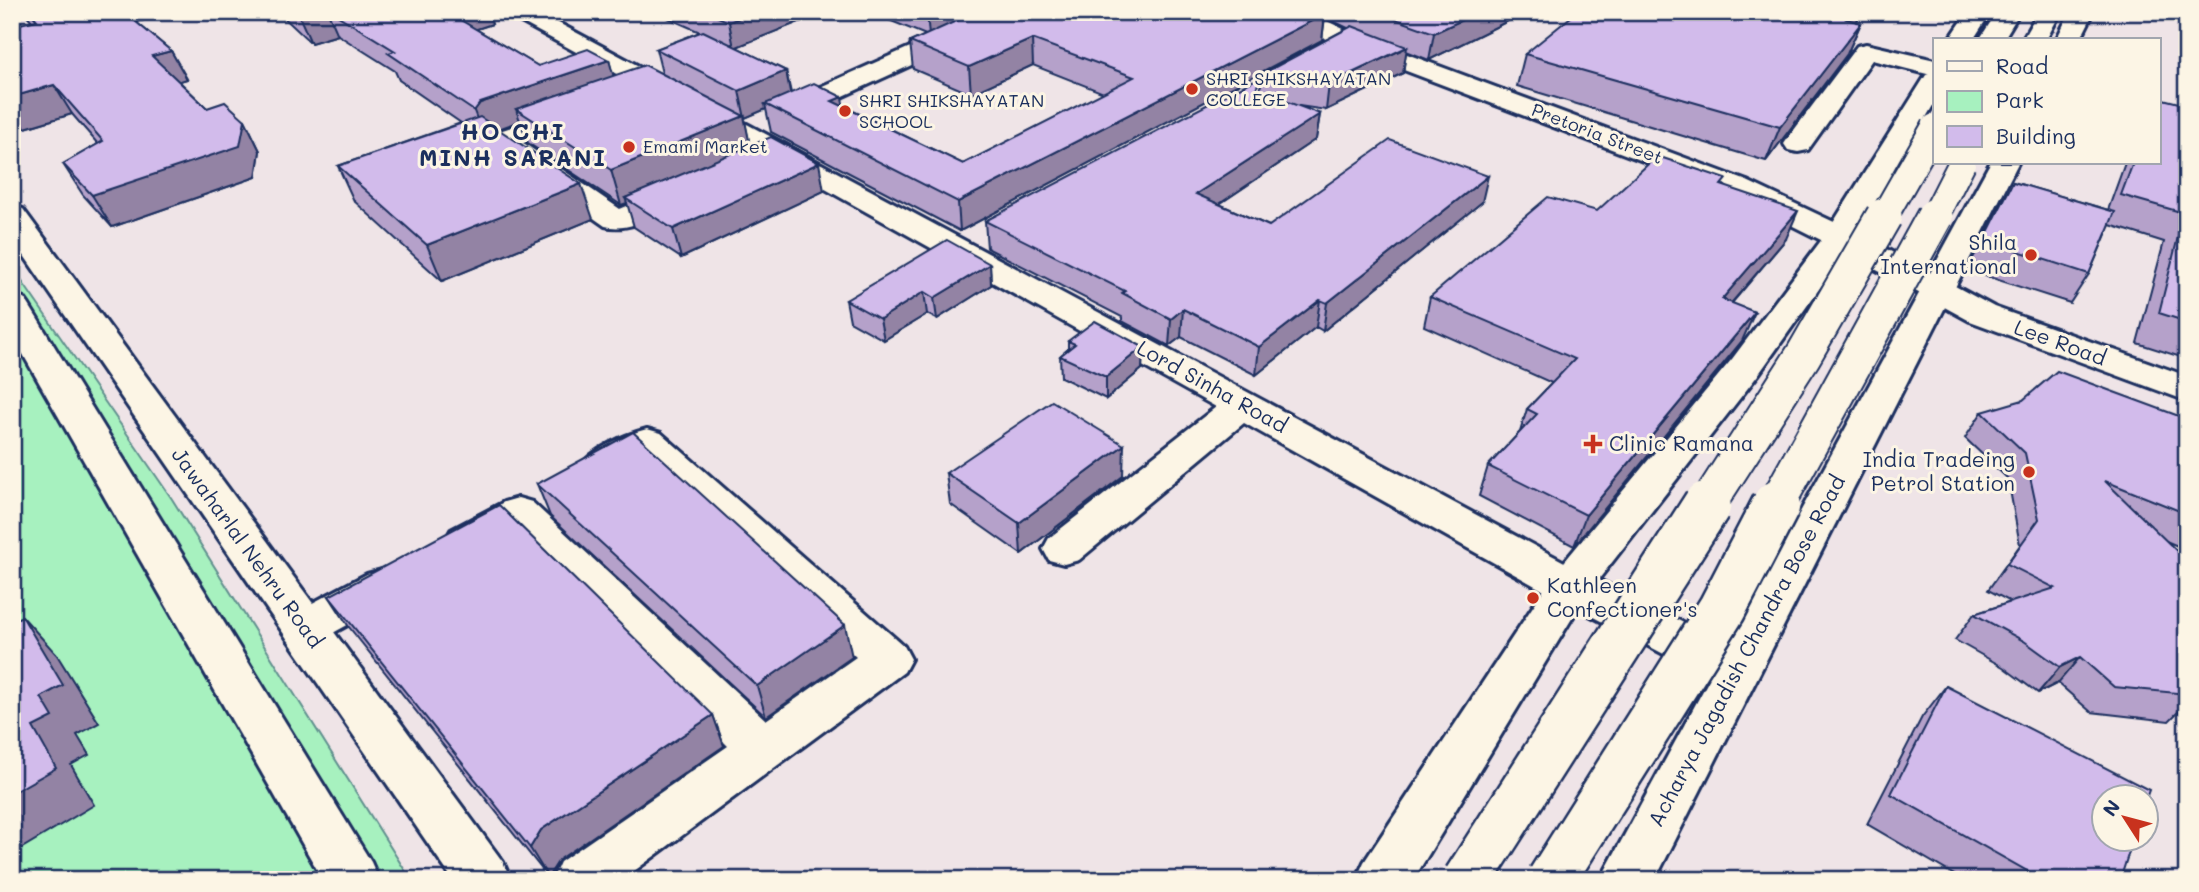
<svg xmlns="http://www.w3.org/2000/svg" width="2199" height="892" viewBox="0 0 2199 892" font-family="Mali,sans-serif">
  <style>
    .green { fill: #a7f1bf; stroke: #61908e; stroke-width: 2 }
    .lines { fill: none; stroke-linecap: round; stroke-linejoin: round }
    .minor-casing { stroke: #1b2f5e; stroke-width: 6 }
    .major-casing { stroke: #1b2f5e; stroke-width: 6 }
    .highway-casing { stroke: #1b2f5e; stroke-width: 6 }
    .minor { fill: #fcf5e5; fill-rule: evenodd }
    .major { fill: #fcf5e5; fill-rule: evenodd }
    .highway { fill: #fcf5e5; fill-rule: evenodd }
    .highway-bridge-far2-casing { stroke: #1b2f5e; stroke-width: 30; stroke-linecap: butt }
    .highway-bridge-far1-casing { stroke: #1b2f5e; stroke-width: 39; stroke-linecap: butt }
    .highway-bridge-casing { stroke: #1b2f5e; stroke-width: 52; stroke-linecap: butt }
    .highway-bridge-far2 { stroke: #fcf5e5; stroke-width: 26 }
    .highway-bridge-far1 { stroke: #fcf5e5; stroke-width: 35 }
    .highway-bridge { stroke: #fcf5e5; stroke-width: 47 }
    .wall { fill: #b5a1ca; stroke: #1b2f5e; stroke-width: 2 }
    .shaded-wall { fill: #9383a4; stroke: #1b2f5e; stroke-width: 2 }
    .building { fill: #d2bbeb; stroke: #1b2f5e; stroke-width: 2 }
    .poi-dot { fill: #c8321e; stroke: #fcf5e5; stroke-width: 2.5 }
    .labels { text-anchor: middle; stroke-width: 6; stroke-linejoin: round; paint-order: stroke }
    .far-poi-label { font-size: 18px; fill: #1b2f5e; stroke: #fcf5e5; text-anchor: start }
    .far-street-label { font-size: 18px; fill: #1b2f5e; stroke: #fcf5e5 }
    .poi-label { font-size: 21px; fill: #1b2f5e; stroke: #fcf5e5; text-anchor: end }
    .street-label { font-size: 21px; fill: #1b2f5e; stroke: #fcf5e5 }
    .far-district-label { font-size: 23px; font-weight: bold; letter-spacing: 2px; fill: #1b2f5e; stroke: #fcf5e5 }
  </style>
  <rect width="100%" height="100%" fill="#efe4e7"/>
  <filter id="ink" filterUnits="userSpaceOnUse"><feTurbulence type="fractalNoise" baseFrequency=".0143" numOctaves="2"/><feDisplacementMap in="SourceGraphic" scale="14" xChannelSelector="R" yChannelSelector="G"/><feConvolveMatrix kernelMatrix="1 2 1 2 8 2 1 2 1" color-interpolation-filters="sRGB"/></filter>
  <g filter="url(#ink)">
    <polygon class="green" points="12,267 172,499 411,880 12,880"/>
    <g class="lines">
      <g class="minor-casing">
        <g id="minor">
          <polygon points="509,12 538,12 1585,573 1753,658 1760,671 1753,684 1737,690 1721,684 1555,597 1244,423 1079,560 1064,564 1049,560 1043,549 1049,538 1216,407 734,138 512,17"/>
          <polygon points="989,12 1020,12 1017,17 793,119 784,121 775,119 771,113 775,107"/>
          <polygon points="1278,12 1308,12 1356,35 1747,181 1851,230 1994,307 2187,376 2187,401 1970,321 1829,244 1727,193 1338,45 1281,17"/>
          <polygon points="1866,44 1935,60 1935,76 1872,60 1808,150 1798,152 1788,150 1784,144 1788,138 1857,46"/>
          <path d="M 572,106 L 581,108 L 585,114 L 581,120 L 522,142 L 620,209 L 667,189 L 677,186 L 687,189 L 692,195 L 687,201 C 663,212 632,233 605,226 L 491,146 L 487,140 L 491,134 Z"/>
          <path d="M 647,429 L 661,433 L 904,646 L 911,659 L 904,672 L 622,880 L 552,880 L 560,862 L 728,746 L 514,533 C 492,545 477,560 451,552 L 445,541 L 451,530 L 504,502 L 518,498 L 532,502 L 766,720 L 856,657 L 644,460 C 624,471 608,484 585,477 L 579,468 C 591,449 625,435 647,429 Z"/>
          <polygon points="382,570 397,574 404,586 397,598 320,640 304,646 288,640 282,628 288,616 367,574"/>
        </g>
      </g>
      <g class="major-casing">
        <g id="major">
          <polygon points="1968,12 1991,12 1973,40 1949,40"/>
          <polygon points="2070,12 2094,12 2080,40 2056,40"/>
          <polygon points="1935,72 1935,102 1856,237 1758,375 1585,597 1413,880 1356,880 1364,862 1555,573 1732,359 1826,234 1926,75"/>
          <polygon points="1990,163 2018,163 1655,880 1600,880"/>
          <polygon points="12,206 23,209 503,862 511,880 453,880 12,238"/>
          <polygon points="12,295 24,298 29,305 371,862 379,880 323,880 12,335"/>
        </g>
      </g>
      <g class="highway-casing">
        <g id="highway">
          <polygon points="1997,12 2020,12 2003,40 1979,40"/>
          <polygon points="2038,12 2061,12 2046,40 2022,40"/>
        </g>
      </g>
      <use href="#minor" class="minor"/>
      <use href="#major" class="major"/>
      <use href="#highway" class="highway"/>
      <g class="highway-bridge-far2-casing">
        <g id="highway-bridge-far2">
          <polyline points="1883,218 1935,127"/>
          <polyline points="1934,218 1962,163"/>
        </g>
      </g>
      <g class="highway-bridge-far1-casing">
        <g id="highway-bridge-far1">
          <polyline points="1706,507 1803,356 1884,216"/>
          <polyline points="1775,507 1935,216"/>
        </g>
      </g>
      <g class="highway-bridge-casing">
        <g id="highway-bridge">
          <polyline points="1467,880 1707,505"/>
          <polyline points="1551,880 1722,609 1776,505"/>
        </g>
      </g>
      <use href="#highway-bridge-far2" class="highway-bridge-far2"/>
      <use href="#highway-bridge-far1" class="highway-bridge-far1"/>
      <use href="#highway-bridge" class="highway-bridge"/>
    </g>
    <g class="wall">
      <polygon points="24,12 148,12 152,18 136,22 171,51 187,79 179,81 207,108 245,120 260,151 256,177 112,227 83,195 63,164 98,144 72,114 25,128 12,114 12,26 32,21"/>
      <polygon points="278,12 488,12 492,24 476,29 538,66 609,60 613,76 662,73 656,49 700,32 659,14 659,12 824,12 736,47 786,71 791,93 843,106 963,164 1104,93 1033,65 971,94 913,69 910,42 926,35 869,12 1526,12 1429,60 1406,51 1403,73 1326,110 1299,106 1320,114 1316,139 1219,204 1269,226 1482,202 1323,331 1316,327 1256,375 1181,337 1169,346 1122,321 1122,317 987,248 985,221 1259,91 1260,92 1262,74 1348,28 1325,17 1322,40 960,231 771,132 766,109 744,118 750,146 824,191 681,258 634,227 627,203 621,205 528,143 520,121 498,129 593,219 442,281 354,201 338,166 461,123 399,80 395,71 338,35 311,43"/>
      <polygon points="1856,22 1861,23 1847,54 1766,161 1517,86 1525,54"/>
      <polygon points="2187,105 2187,359 2137,343 2164,242 2110,225 2089,274 2070,303 1967,270 1997,211 2013,182 2108,210 2125,163 2159,163"/>
      <polygon points="1724,185 1786,239 1732,303 1742,341 1574,546 1479,496 1488,466 1520,432 1527,409 1552,383 1424,326 1430,297 1597,211"/>
      <polygon points="990,264 991,285 937,319 927,314 884,340 850,321 846,300"/>
      <polygon points="1068,341 1143,347 1142,369 1106,399 1061,377 1060,356 1068,349"/>
      <polygon points="1982,412 2187,419 2187,550 2166,541 2187,561 2187,705 2186,704 2169,721 2091,712 2058,683 2038,693 2003,667 1955,640 1974,614 2011,602 1988,590 2020,545 2008,479 1965,438"/>
      <polygon points="946,473 1123,476 1021,554 950,504"/>
      <polygon points="537,484 852,657 766,717 550,516"/>
      <polygon points="329,596 713,715 724,746 559,860 548,877 349,627"/>
      <polygon points="1946,686 2120,880 1963,880 1867,824 1922,717"/>
    </g>
    <g class="shaded-wall">
      <polygon points="114,12 148,12 152,18 122,26"/>
      <polygon points="315,12 328,12 338,35 311,43 299,16"/>
      <polygon points="444,12 488,12 492,24 453,37"/>
      <polygon points="754,12 824,12 734,48 729,22"/>
      <polygon points="927,12 982,12 929,36"/>
      <polygon points="1479,12 1526,12 1429,60 1434,33"/>
      <polygon points="1852,12 1864,12 1833,50 1846,19"/>
      <polygon points="1325,14 1322,40 960,231 958,202"/>
      <polygon points="1861,23 1847,54 1766,161 1780,127"/>
      <polygon points="1032,39 1033,65 971,94 969,67"/>
      <polygon points="1407,47 1403,73 1326,110 1329,84"/>
      <polygon points="171,51 187,79 168,85 152,56"/>
      <polygon points="609,60 617,88 516,109 520,121 490,132 485,140 474,111 480,103"/>
      <polygon points="786,71 791,97 765,104 766,109 745,118 739,91"/>
      <polygon points="54,85 72,114 25,128 12,108 12,97"/>
      <polygon points="842,97 846,124 832,101"/>
      <polygon points="1320,114 1316,139 1194,221 1196,194"/>
      <polygon points="744,116 751,150 625,198 627,203 621,205 611,170"/>
      <polygon points="245,120 260,151 256,177 112,227 92,195"/>
      <polygon points="819,163 824,191 681,258 673,229"/>
      <polygon points="1488,176 1482,202 1323,331 1327,303"/>
      <polygon points="581,184 593,219 442,281 427,245"/>
      <polygon points="1798,211 1786,239 1710,328 1722,299"/>
      <polygon points="990,264 991,285 937,319 934,298"/>
      <polygon points="924,292 927,314 884,340 880,319"/>
      <polygon points="1320,300 1316,327 1256,375 1259,347"/>
      <polygon points="1183,309 1181,337 1169,346 1171,319"/>
      <polygon points="1755,312 1742,341 1574,546 1586,515"/>
      <polygon points="1143,347 1142,369 1106,399 1106,377"/>
      <polygon points="1124,445 1123,476 1021,554 1019,523"/>
      <polygon points="22,616 57,655 99,723 77,735 89,755 71,765 94,805 12,854 12,793 33,727 41,697"/>
      <polygon points="845,625 852,657 766,717 757,686"/>
      <polygon points="2080,657 2058,683 2038,693 2060,667"/>
      <polygon points="713,715 724,746 559,860 548,877 530,848 541,830"/>
    </g>
    <g class="building">
      <polygon points="30,12 124,12 171,51 152,56 207,108 225,102 245,120 240,146 92,195 63,164 103,141 54,85 12,97 12,26 37,20"/>
      <polygon points="294,12 315,12 299,16"/>
      <polygon points="332,12 447,12 538,66 588,49 609,60 480,103 474,111 388,53 395,51"/>
      <polygon points="707,12 754,12 729,22"/>
      <polygon points="976,12 1321,12 1325,14 958,202 765,104 814,83 842,97 832,101 963,164 1134,77 1032,39 969,67 910,42"/>
      <polygon points="1376,12 1479,12 1434,33"/>
      <polygon points="1577,12 1852,12 1846,19 1861,23 1780,127 1525,54"/>
      <polygon points="1352,26 1407,47 1329,84 1262,74"/>
      <polygon points="703,31 786,71 739,91 656,49"/>
      <polygon points="645,65 744,116 611,170 516,109"/>
      <polygon points="1260,77 1256,90 1320,114 1196,194 1269,226 1390,140 1488,176 1327,303 1320,300 1259,347 1183,309 1171,319 1122,293 1125,291 985,221"/>
      <polygon points="2159,98 2187,105 2187,322 2159,313 2184,213 2121,195 2133,163 2159,163"/>
      <polygon points="480,117 581,184 427,245 338,166"/>
      <polygon points="771,137 819,163 673,229 625,198"/>
      <polygon points="1657,156 1726,179 1721,185 1798,211 1722,299 1755,312 1586,515 1488,466 1537,414 1527,409 1575,359 1430,297 1548,197 1597,211"/>
      <polygon points="2013,182 2115,212 2089,274 1984,240"/>
      <polygon points="947,240 990,264 934,298 924,292 880,319 846,300"/>
      <polygon points="1095,321 1143,347 1106,377 1060,356 1075,344 1068,341"/>
      <polygon points="2057,371 2187,419 2187,514 2105,481 2187,561 2187,694 2114,687 2080,657 2060,667 2024,641 1974,614 2055,588 2007,564 2039,519 2025,453 1982,412 2023,400"/>
      <polygon points="1052,401 1124,445 1019,523 946,473"/>
      <polygon points="633,432 845,625 757,686 537,484"/>
      <polygon points="499,505 713,715 541,830 530,848 329,596"/>
      <polygon points="22,616 63,685 41,697 53,717 33,727 56,768 12,793 12,621"/>
      <polygon points="1946,686 2149,790 2146,798 2104,797 2104,839 2133,839 2120,880 2043,880 1891,794"/>
    </g>
  </g>
  <g class="poi-dot">
    <circle cx="1192" cy="89" r="7"/>
    <circle cx="845" cy="111" r="7"/>
    <circle cx="629" cy="147" r="7"/>
    <circle cx="2031" cy="255" r="7"/>
    <path d="M1589.5 433.5h7v7h7v7h-7v7h-7v-7h-7v-7h7z"/>
    <circle cx="2029" cy="472" r="7"/>
    <circle cx="1533" cy="598" r="7"/>
  </g>
  <g class="labels">
    <g class="far-poi-label">
      <text x="1206" y="85">SHRI SHIKSHAYATAN<tspan x="1206" dy="21">COLLEGE</tspan></text>
      <text x="859" y="107">SHRI SHIKSHAYATAN<tspan x="859" dy="21">SCHOOL</tspan></text>
      <text x="643" y="153">Emami Market</text>
    </g>
    <g class="far-street-label">
      <text transform="translate(1597 134) rotate(21)" y="6">Pretoria Street</text>
    </g>
    <g class="poi-label">
      <text x="2017" y="250">Shila<tspan x="2017" dy="24">International</tspan></text>
      <text x="1609" y="451" text-anchor="start">Clinic Ramana</text>
      <text x="2015" y="467">India Tradeing<tspan x="2015" dy="24">Petrol Station</tspan></text>
      <text x="1547" y="593" text-anchor="start">Kathleen<tspan x="1547" dy="24">Confectioner's</tspan></text>
    </g>
    <g class="street-label">
      <text transform="translate(2060 343) rotate(20)" y="7">Lee Road</text>
      <text transform="translate(1212 387) rotate(29)" y="7">Lord Sinha Road</text>
      <text transform="translate(247 548) rotate(54)" y="7">Jawaharlal Nehru Road</text>
      <text transform="translate(1747 651) rotate(-62)" y="7">Acharya Jagadish Chandra Bose Road</text>
    </g>
    <g class="far-district-label">
      <text x="513" y="140">HO CHI<tspan x="513" dy="26">MINH SARANI</tspan></text>
    </g>
  </g>
  <rect width="2199" height="892" fill="none" stroke="#fcf5e5" stroke-width="42"/>
  <rect x="21" y="21" width="2157" height="850" fill="none" stroke="#1b2f5e" stroke-width="2.5" filter="url(#ink)"/>
  <rect x="1933" y="38" width="228" height="126" fill="#fcf5e5" stroke="#a2a6af" stroke-width="2"/>
  <rect x="1947" y="61" width="35" height="10" fill="#fcf5e5" stroke="#a2a6af" stroke-width="2"/>
  <text x="1996" y="74" font-size="21" fill="#1b2f5e">Road</text>
  <rect x="1947" y="91" width="35" height="21" fill="#a7f1bf" stroke="#a2a6af" stroke-width="2"/>
  <text x="1996" y="108" font-size="21" fill="#1b2f5e">Park</text>
  <rect x="1947" y="126" width="35" height="21" fill="#d2bbeb" stroke="#a2a6af" stroke-width="2"/>
  <text x="1996" y="144" font-size="21" fill="#1b2f5e">Building</text>
  <g transform="translate(2125 818) rotate(306)"><circle r="33" fill="#fcf5e5" stroke="#a2a6af" stroke-width="2"/>
  <path d="M0-5L12 26L0 18L-12 26Z" fill="#c8321e"/>
  <text y="-10" font-size="19" font-weight="bold" text-anchor="middle" fill="#1b2f5e">N</text>
  </g>
</svg>
